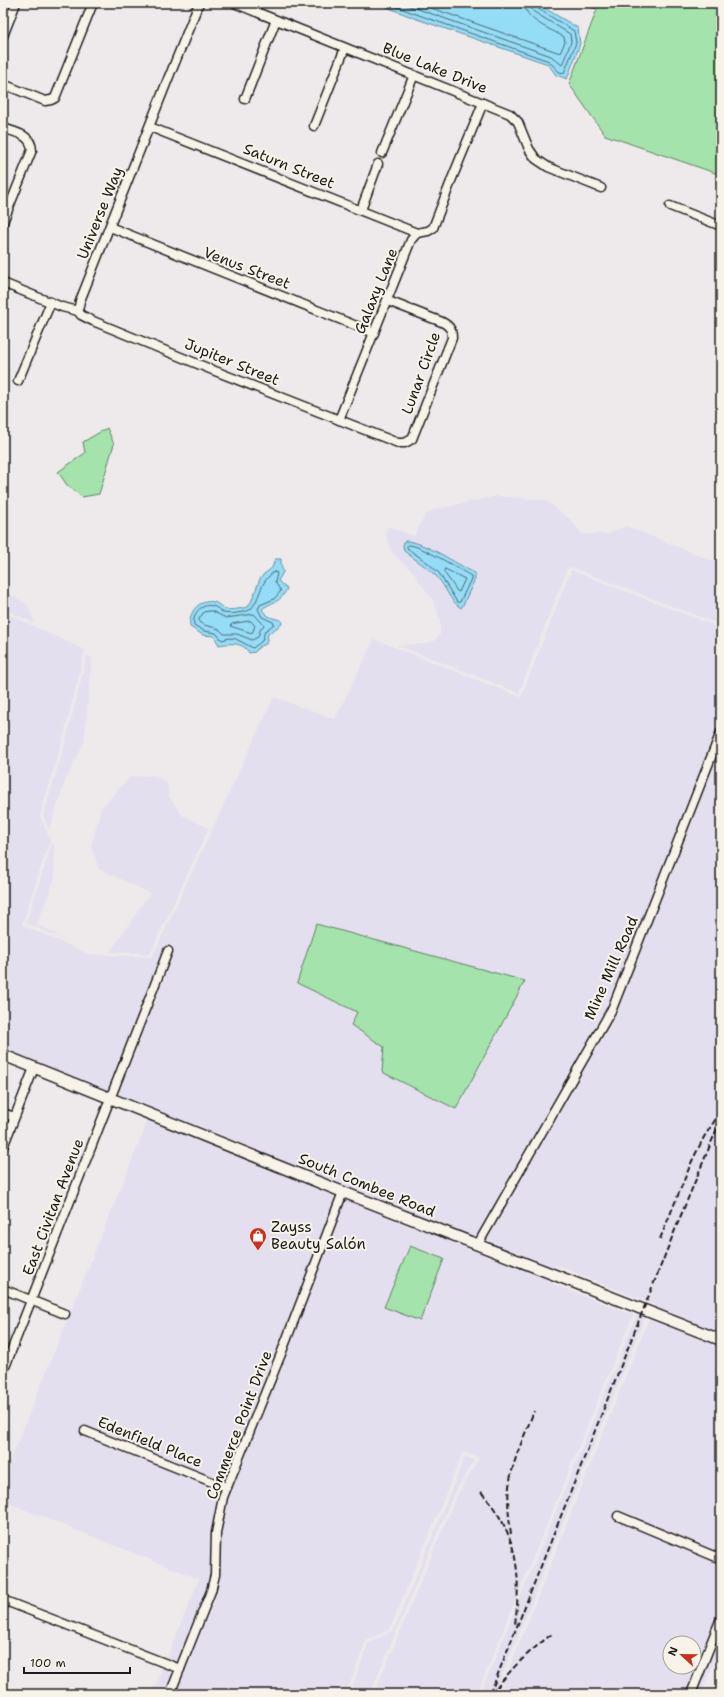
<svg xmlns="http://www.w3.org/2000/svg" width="724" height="1697" viewBox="0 0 724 1697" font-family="'Shantell Sans',sans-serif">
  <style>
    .built { fill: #e4dfee; fill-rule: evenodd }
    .green { fill: #a4e3ab; stroke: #608064 }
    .water { fill: #95dcf7; stroke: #658f9f }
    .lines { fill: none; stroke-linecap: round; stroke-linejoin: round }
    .shore { stroke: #4c6974; stroke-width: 1 }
    .minor-casing { stroke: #1c1c1c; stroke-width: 11 }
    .major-casing { stroke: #1c1c1c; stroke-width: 13 }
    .minor { stroke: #f7f3e8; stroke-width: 8 }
    .major { stroke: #f7f3e8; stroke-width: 10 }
    .rail { stroke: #1c1c1c; stroke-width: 2; stroke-dasharray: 6 3; stroke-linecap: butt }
    .labels { text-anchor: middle; stroke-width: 4; stroke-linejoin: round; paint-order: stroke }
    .street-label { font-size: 15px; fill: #1c1c1c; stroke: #f7f3e8 }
    .poi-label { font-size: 15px; fill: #1c1c1c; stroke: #f7f3e8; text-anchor: start }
  </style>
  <rect width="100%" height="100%" fill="#eeeaeb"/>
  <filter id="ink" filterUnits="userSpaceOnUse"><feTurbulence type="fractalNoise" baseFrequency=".025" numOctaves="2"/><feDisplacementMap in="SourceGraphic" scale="8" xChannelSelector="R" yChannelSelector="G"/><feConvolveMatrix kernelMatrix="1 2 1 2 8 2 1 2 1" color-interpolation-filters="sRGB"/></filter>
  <g filter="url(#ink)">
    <g class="built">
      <path d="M 497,496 L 545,500 L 570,519 L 582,534 L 608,534 L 626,526 L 721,564 L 721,625 L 570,567 L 567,569 L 519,693 L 397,645 L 424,644 L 434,641 L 440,634 L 440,619 L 433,601 L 413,572 L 393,554 L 386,536 L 387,526 L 414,536 L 425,515 L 435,509 ZM 405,551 L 457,565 L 475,573 L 475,579 L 463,605 L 461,608 L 455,605 L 436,576 L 426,566 Z"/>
      <path d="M 571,570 L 721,628 L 721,1645 L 701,1694 L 499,1694 L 654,1305 L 554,1264 L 548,1282 L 633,1315 L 477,1694 L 374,1694 L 455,1499 L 479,1458 L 463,1452 L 390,1629 L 366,1641 L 346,1694 L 152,1694 L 199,1579 L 3,1501 L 3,1478 L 153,1108 L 3,1050 L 3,612 L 85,650 L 64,735 L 40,815 L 50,840 L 22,925 L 89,954 L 152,957 L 274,697 L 335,719 L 374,639 L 521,697 ZM 670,1643 L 694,1643 L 694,1667 L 670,1667 Z"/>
      <polygon points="3,589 27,604 35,623 3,609"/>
      <polygon points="87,656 92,658 84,743 66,779 49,830 43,816 67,736"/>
      <polygon points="153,775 167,783 169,796 182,815 209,828 150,954 110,952 150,893 99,869 91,847 101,808 130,777"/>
      <polygon points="52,843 54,844 55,878 37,924 67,941 26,923"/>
      <polygon points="553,1278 646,1314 495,1694 480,1694 636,1316 634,1312 552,1280"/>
      <polygon points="465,1456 474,1460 452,1498 370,1694 354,1694 351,1691 368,1643 394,1630"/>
    </g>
    <g class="green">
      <polygon points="575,3 721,3 721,175 605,135 569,84 597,9"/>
      <polygon points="107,428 114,444 99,494 82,497 67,485 58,472 85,453 83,442"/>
      <polygon points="316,924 525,981 456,1109 382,1072 384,1047 351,1025 357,1012 297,983"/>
      <polygon points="410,1246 444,1259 420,1321 384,1307"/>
    </g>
    <g class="water">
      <polygon points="377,3 536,3 578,28 580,44 567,79 556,75 548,64 414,18"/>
      <path d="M 405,541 C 424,541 456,564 475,573 L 475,579 L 463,605 L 461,608 C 449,601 446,586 436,576 C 427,566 415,560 404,551 L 403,545 Z"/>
      <path d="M 275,559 L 281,559 L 281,565 L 283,572 L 278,581 L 287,589 C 278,605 274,600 262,609 C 266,617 273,618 281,620 L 282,624 L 268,634 L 266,644 L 259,647 L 255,652 L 249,653 C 243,642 231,643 219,645 L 214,636 L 203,635 L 190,627 C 188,613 198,599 214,602 C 218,603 221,607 225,609 C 231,611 242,608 248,607 L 251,602 L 260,579 L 264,574 L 272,568 Z"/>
    </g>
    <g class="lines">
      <g class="shore">
        <polyline points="387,3 416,14 549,61 559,72 564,73 576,43 574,31 537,8 535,3"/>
        <polyline points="401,3 551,56 562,65 571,42 570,34 534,12 531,8 530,3"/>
        <path d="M 417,3 L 560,53 L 565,42 L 564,37 C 551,29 525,21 524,3"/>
        <path d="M 409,545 C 420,545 459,569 471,576 L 471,579 L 460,602 L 457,602 L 439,573 L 428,563 L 408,549 L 407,547 Z"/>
        <polygon points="445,569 465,579 459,592 457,591 444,572"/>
        <path d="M 274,572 L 277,573 L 275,582 L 281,591 L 274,599 L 260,605 L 258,609 L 262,617 L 273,622 L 274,624 L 265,631 L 262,641 L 253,648 L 236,639 L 229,638 L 222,640 L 216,633 L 204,631 L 194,625 C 192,614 201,603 213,606 C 217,607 220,611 224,613 C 231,615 244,612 250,610 C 262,597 258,583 274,572 Z"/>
        <path d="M 212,611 L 226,618 L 254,614 L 264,625 L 260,630 L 258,637 L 252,640 L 237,634 L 224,634 C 216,624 208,629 199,622 L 199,619 L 204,612 Z"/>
        <polygon points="251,621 255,626 252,633 230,626 232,624"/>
      </g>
      <g class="minor-casing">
        <g id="minor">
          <polyline points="234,3 510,114 518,122 529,149 536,159 548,167 601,188"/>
          <polyline points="3,36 16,3"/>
          <polyline points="172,70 199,3"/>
          <polyline points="3,84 45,101 51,100 55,98 93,3"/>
          <polyline points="245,99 276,20"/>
          <polyline points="314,126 345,48"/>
          <polyline points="150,127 417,233"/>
          <path d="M 3,128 C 16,133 31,134 32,150 L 3,222"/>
          <polyline points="382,153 414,75"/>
          <polyline points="451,181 483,103"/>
          <polyline points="670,206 721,226"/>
          <polyline points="361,210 378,164"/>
          <polyline points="110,227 374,333"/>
          <path d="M 3,283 L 62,307 L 78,311 L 81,315 L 93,321 L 210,369 L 398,443 L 405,443 L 412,439 L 452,338 C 452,330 450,326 442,322 L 388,301"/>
          <polyline points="78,311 80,301 170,74"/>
          <polyline points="18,381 51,302"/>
          <polyline points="339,420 411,240 417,233 428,231 433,228 450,184"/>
          <polyline points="3,1113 14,1117"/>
          <polyline points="3,1147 34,1068"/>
          <polyline points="478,1244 612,1009 721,732"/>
          <polyline points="3,1289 65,1314"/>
          <polyline points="3,1372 168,951"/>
          <polyline points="85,1431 212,1482 227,1487"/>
          <polyline points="618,1516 721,1559"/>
          <polyline points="3,1600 180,1669"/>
          <polyline points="170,1694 211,1591 215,1575 216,1533 223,1497 281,1354 343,1192"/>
          <polyline points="691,1694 721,1618"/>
        </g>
      </g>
      <g class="major-casing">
        <polyline id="major" points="3,1055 343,1192 721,1340"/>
      </g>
      <use href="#minor" class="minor"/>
      <use href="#major" class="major"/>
      <g class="rail">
        <polyline points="660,1239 692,1161 704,1137 721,1111"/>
        <path d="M 481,1492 C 517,1532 522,1572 515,1624"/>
        <path d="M 511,1534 C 509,1518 507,1503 509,1487 C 512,1461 525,1435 534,1411"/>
        <path d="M 496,1689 C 512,1667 530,1651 552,1634"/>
        <polyline points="490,1694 679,1220 721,1119"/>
        <polyline points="503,1694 504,1692"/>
      </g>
    </g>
  </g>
  <defs>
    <g id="shop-pin" transform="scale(0.9)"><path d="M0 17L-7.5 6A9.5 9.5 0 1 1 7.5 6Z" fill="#c8321e" stroke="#f7f3e8"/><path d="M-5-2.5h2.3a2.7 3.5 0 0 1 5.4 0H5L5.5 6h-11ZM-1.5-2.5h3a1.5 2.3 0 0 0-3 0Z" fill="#fff"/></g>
  </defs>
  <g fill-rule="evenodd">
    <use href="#shop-pin" x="258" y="1236"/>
  </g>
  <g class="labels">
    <g class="street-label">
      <text transform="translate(435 68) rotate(22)" y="5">Blue Lake Drive</text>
      <text transform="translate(289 166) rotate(22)" y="5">Saturn Street</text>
      <text transform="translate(100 213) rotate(-68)" y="5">Universe Way</text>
      <text transform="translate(247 268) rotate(21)" y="5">Venus Street</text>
      <text transform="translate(376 291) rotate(-68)" y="5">Galaxy Lane</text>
      <text transform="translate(232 362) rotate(22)" y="5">Jupiter Street</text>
      <text transform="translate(421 373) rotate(-70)" y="5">Lunar Circle</text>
      <text transform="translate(611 968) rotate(-66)" y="5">Mine Mill Road</text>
      <text transform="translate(367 1185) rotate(22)" y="5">South Combee Road</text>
      <text transform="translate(53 1207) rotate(-69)" y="5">East Civitan Avenue</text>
      <text transform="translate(239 1425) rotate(-69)" y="5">Commerce Point Drive</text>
      <text transform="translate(150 1442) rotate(22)" y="5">Edenfield Place</text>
    </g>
    <g class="poi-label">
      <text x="271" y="1232">Zayss<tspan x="271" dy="17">Beauty Salón</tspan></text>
    </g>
  </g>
  <rect width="724" height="1697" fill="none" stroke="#f7f3e8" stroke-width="16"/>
  <rect x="8" y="8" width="708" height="1681" fill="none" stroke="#1c1c1c" stroke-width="1.5" filter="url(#ink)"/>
  <g transform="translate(682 1655) rotate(292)"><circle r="19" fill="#f7f3e8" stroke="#9f9d96"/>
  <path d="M0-3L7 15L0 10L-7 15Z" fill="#c8321e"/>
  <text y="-6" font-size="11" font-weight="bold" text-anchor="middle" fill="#1c1c1c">N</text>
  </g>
  <path d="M24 1667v6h106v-6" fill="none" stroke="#1c1c1c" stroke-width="2"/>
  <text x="30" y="1667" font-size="12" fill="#1c1c1c" stroke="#f7f3e8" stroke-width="3" paint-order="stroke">100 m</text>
</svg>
